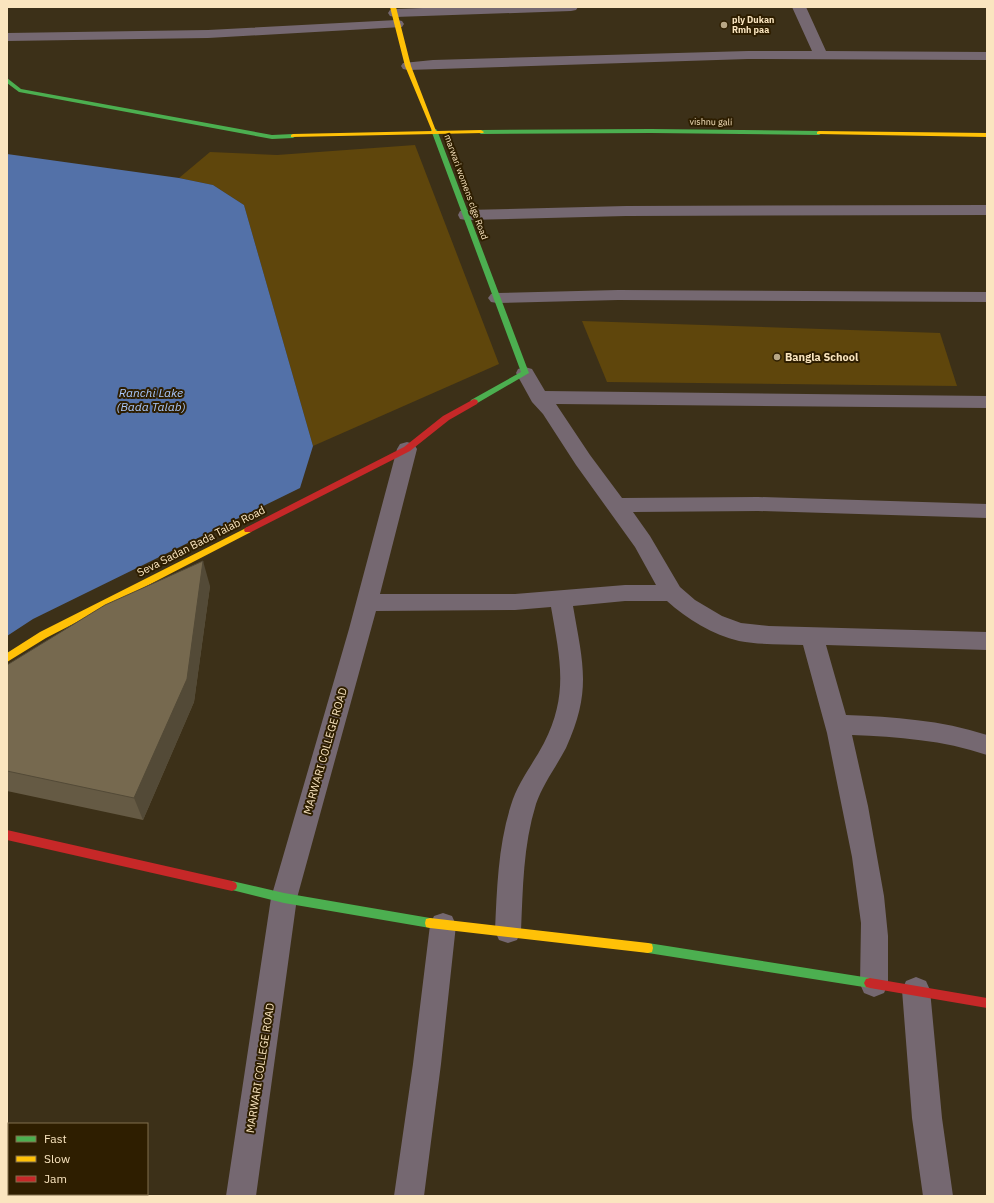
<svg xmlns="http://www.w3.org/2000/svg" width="994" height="1203" viewBox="0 0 994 1203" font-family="'IBM Plex Sans',sans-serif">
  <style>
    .green { fill: #5f460c }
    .water { fill: #5371a8 }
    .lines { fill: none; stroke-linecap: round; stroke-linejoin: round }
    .street { fill: #756871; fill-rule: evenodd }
    .fast { fill: #4caf50; fill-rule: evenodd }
    .slow { fill: #ffc107; fill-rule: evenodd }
    .jam { fill: #c62828; fill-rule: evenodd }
    .wall { fill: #655a44 }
    .shaded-wall { fill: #534a37 }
    .building { fill: #76694f; stroke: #534a37 }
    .poi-dot { fill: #b8a685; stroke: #2e1e00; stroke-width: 1.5 }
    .labels { text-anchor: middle; stroke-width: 4; stroke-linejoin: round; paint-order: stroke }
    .far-poi-label { font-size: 9px; font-weight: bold; fill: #fae5bf; stroke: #2e1e00; text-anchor: start }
    .far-street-label { font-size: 9px; fill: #fae5bf; stroke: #2e1e00 }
    .poi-label { font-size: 11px; font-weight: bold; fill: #fae5bf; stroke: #2e1e00; text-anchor: start }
    .street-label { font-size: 11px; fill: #fae5bf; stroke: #2e1e00 }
    .water-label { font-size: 12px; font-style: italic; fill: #a9c7fb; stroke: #2e1e00 }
  </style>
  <rect width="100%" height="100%" fill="#3c3018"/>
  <g class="green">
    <polygon points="415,145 499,364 313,446 244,205 213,185 179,178 210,152 277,155"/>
    <polygon points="582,321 940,333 957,386 607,382"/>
  </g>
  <polygon class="water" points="7,154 179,178 213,185 244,205 313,446 300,488 33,619 7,636"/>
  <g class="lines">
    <g class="street">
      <polygon points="450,7 578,7 576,10 571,11 395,17 390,16 388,13 390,10 395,9"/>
      <polygon points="792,7 806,7 826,51 987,52 987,60 748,59 408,70 403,69 401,66 403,63 433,60 748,51 812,51"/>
      <polygon points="397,20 402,21 404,24 402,27 208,38 7,41 7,33 208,30"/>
      <polygon points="987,205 987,215 626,216 466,220 460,219 458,215 460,211 466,210 626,206"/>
      <polygon points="618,290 987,292 987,302 618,300 497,303 491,302 488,298 491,294 497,293"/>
      <path d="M 525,367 L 532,369 L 545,391 L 987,396 L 987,408 L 556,404 L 590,455 L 622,498 L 758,497 L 987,504 L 987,518 L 758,511 L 633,512 L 650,536 L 680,587 L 695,600 L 722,616 L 741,623 L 769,626 L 987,632 L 987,650 L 826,645 L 846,715 C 894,717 941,720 987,735 L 987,755 C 943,740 898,737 852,735 L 868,806 L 884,896 L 888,936 L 888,984 L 884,993 L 874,997 L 864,993 L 860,984 L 861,923 L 852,857 L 827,733 L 803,645 C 782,644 760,645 739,641 C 713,635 687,619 667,601 L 625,601 L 573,606 C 583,664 592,691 566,748 C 556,767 543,784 536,804 C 523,846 523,888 521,931 L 517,940 L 508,943 L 499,940 L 495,931 C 497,888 498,846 511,805 C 518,782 533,764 544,743 C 569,694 560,659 551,607 L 515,610 L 376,611 L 297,898 L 256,1196 L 226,1196 L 271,898 L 349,629 L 397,449 L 400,444 L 407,442 L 414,444 L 417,449 L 380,594 L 515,594 L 625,585 L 656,585 L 635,547 L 576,465 L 543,414 L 532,402 L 516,373 L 518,369 Z"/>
      <polygon points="443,913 452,916 456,925 441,1064 424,1196 394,1196 413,1064 430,925 434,916"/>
      <polygon points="916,977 926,981 930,990 942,1118 953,1196 923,1196 912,1118 902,990 906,981"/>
    </g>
    <g class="fast">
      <polygon points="7,78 21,89 272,135 293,134 296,136 293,138 272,139 19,92 7,83"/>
      <polygon points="434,128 437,130 529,373 474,405 471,404 470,402 471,400 521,372 431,130"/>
      <polygon points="651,129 819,131 822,133 819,135 651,133 481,134 478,132 481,130"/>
      <polygon points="232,881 284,893 430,918 434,919 435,923 434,927 430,928 284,903 228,889 227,886 228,883"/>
      <polygon points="648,943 870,978 874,979 876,983 874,987 870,988 648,953 644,952 643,948 644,944"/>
    </g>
    <g class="slow">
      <polygon points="390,7 396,7 411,66 436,131 481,130 484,132 483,133 291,137 291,135 293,134 432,131 405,66"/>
      <polygon points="819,131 987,133 987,137 817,134 817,132"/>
      <polygon points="248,527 251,528 252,530 251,532 46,638 7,662 7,653 40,632"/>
      <polygon points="430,918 648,943 652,944 653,948 652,952 648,953 430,928 426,927 425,923 426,919"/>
    </g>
    <g class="jam">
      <polygon points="474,399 477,400 478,402 477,404 449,420 410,451 251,532 245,532 244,530 245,528 404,447 443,416"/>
      <polygon points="7,830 232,881 236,883 237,886 236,889 232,891 7,840"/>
      <polygon points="870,978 987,998 987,1008 870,988 866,987 864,983 866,979"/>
    </g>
  </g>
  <polygon class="wall" points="210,586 194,702 143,820 7,791 7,665"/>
  <polygon class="shaded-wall" points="203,561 210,586 194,702 143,820 134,798"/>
  <polygon class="building" points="203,561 187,679 134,798 7,771 7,665 105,605"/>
  <g class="poi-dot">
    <circle cx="724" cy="25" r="4"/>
    <circle cx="777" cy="357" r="4"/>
  </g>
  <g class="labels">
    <g class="far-poi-label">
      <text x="732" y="23">ply Dukan<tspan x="732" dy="10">Rmh paa</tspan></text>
    </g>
    <g class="far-street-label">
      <text transform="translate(711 122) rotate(1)" y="3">vishnu gali</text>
      <text transform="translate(466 187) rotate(70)" y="3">marwari womens clge Road</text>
    </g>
    <g class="poi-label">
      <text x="785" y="361">Bangla School</text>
    </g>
    <g class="street-label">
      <text transform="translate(201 541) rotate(-27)" y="4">Seva Sadan Bada Talab Road</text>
      <text transform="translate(325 751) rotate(-74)" y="4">MARWARI COLLEGE ROAD</text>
      <text transform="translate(260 1068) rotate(-81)" y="4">MARWARI COLLEGE ROAD</text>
    </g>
    <g class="water-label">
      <text x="151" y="397">Ranchi Lake<tspan x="151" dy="14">(Bada Talab)</tspan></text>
    </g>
  </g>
  <rect width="994" height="1203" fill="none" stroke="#fae5bf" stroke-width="16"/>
  <rect x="8" y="1123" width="140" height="72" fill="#2e1e00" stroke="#806e4c"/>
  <rect x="16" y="1136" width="20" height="6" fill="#4caf50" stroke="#806e4c"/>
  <text x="44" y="1143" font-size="12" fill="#fae5bf">Fast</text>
  <rect x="16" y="1156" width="20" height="6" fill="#ffc107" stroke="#806e4c"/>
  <text x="44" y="1163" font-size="12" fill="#fae5bf">Slow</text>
  <rect x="16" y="1176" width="20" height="6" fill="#c62828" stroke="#806e4c"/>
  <text x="44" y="1183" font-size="12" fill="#fae5bf">Jam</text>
</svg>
